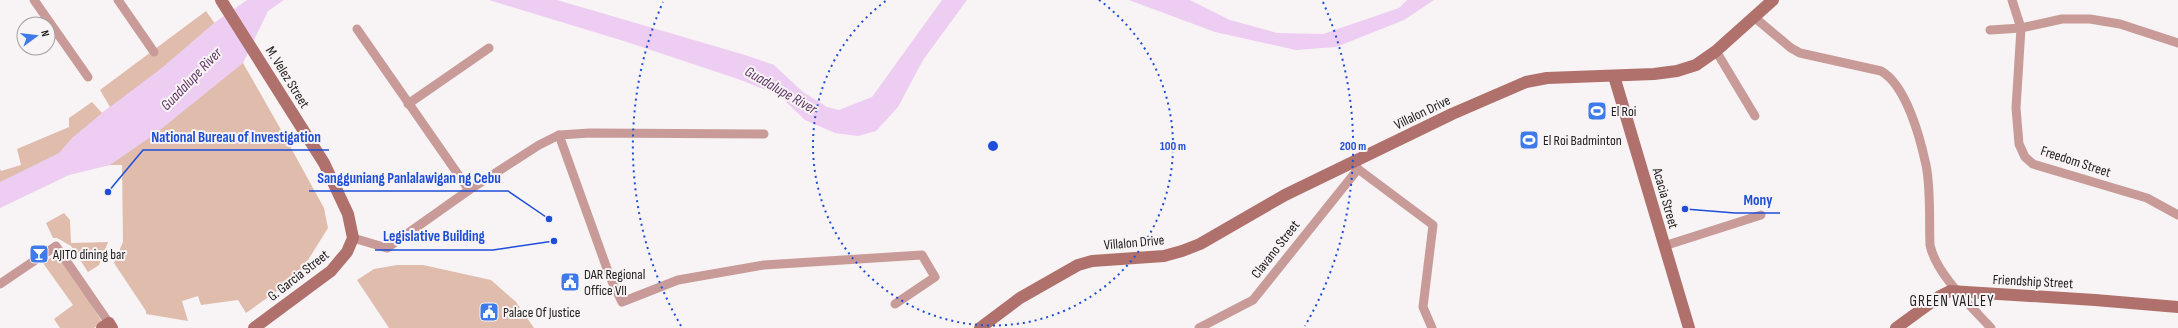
<svg xmlns="http://www.w3.org/2000/svg" width="2178" height="328" viewBox="0 0 2178 328" font-family="'Sofia Sans Condensed',sans-serif">
  <style>
    .green { fill: #e0bcad }
    .water { fill: #edcdf1 }
    .lines { fill: none; stroke-linecap: round; stroke-linejoin: round }
    .street { stroke: #c89b98; stroke-width: 9 }
    .secondary { stroke: #b0706c; stroke-width: 12 }
    .ring { fill: none; stroke: #1d4ed8; stroke-width: 2; stroke-dasharray: 2 4 }
    .labels { text-anchor: middle; stroke-width: 4; stroke-linejoin: round; paint-order: stroke }
    .street-label { font-size: 14px; fill: #222020; stroke: #f8f3f4 }
    .poi-label { font-size: 14px; fill: #222020; stroke: #f8f3f4; text-anchor: start }
    .water-label { font-size: 15px; font-style: italic; fill: #5d3564; stroke: #f8f3f4 }
    .neighbourhood-label { font-size: 15px; letter-spacing: 1px; fill: #222020; stroke: #f8f3f4 }
    .centre { fill: #1d4ed8; stroke: #f8f3f4; stroke-width: 2 }
    .ring-label { font-size: 12px; text-anchor: middle; font-weight: bold; fill: #1d4ed8; stroke: #f8f3f4; stroke-width: 4; stroke-linejoin: round; paint-order: stroke }
    .leader { fill: none; stroke: #1d4ed8; stroke-width: 1.5 }
    .callout-dot { fill: #1d4ed8; stroke: #f8f3f4; stroke-width: 1.5 }
    .callout-label { font-size: 15px; text-anchor: middle; font-weight: bold; fill: #1d4ed8; stroke: #f8f3f4; stroke-width: 4; stroke-linejoin: round; paint-order: stroke }
  </style>
  <rect width="100%" height="100%" fill="#f8f3f4"/>
  <g class="green">
    <polygon points="206,11 243,63 280,128 324,208 328,228 298,276 246,313 238,300 201,305 198,296 182,301 188,321 146,314 146,311 114,263 123,242 122,165 110,165 0,183 0,169 1,171 21,165 17,149 69,127 69,118 92,102 102,113 110,107 100,90"/>
    <polygon points="64,213 70,220 71,243 108,242 99,265 88,272 71,246 57,238 53,238 46,223"/>
    <polygon points="59,252 102,322 94,328 60,328 54,319 73,305 43,263"/>
    <polygon points="397,265 423,265 491,280 516,302 534,328 389,328 357,280 374,269"/>
  </g>
  <g class="water">
    <polygon points="247,0 284,0 268,11 243,63 155,134 110,165 69,175 0,208 0,182 59,153 72,138 102,113 163,67 214,23"/>
    <polygon points="489,0 557,0 745,55 774,65 803,92 827,107 839,110 872,97 942,0 967,0 923,60 898,107 876,131 858,136 835,133 805,120 779,95 738,79 627,42"/>
    <polygon points="1129,0 1190,0 1230,20 1277,33 1323,34 1399,8 1407,0 1434,0 1404,20 1336,47 1296,50 1215,32"/>
  </g>
  <g class="lines">
    <g class="street">
      <polyline points="34,0 88,77"/>
      <polyline points="118,0 154,52"/>
      <polyline points="2012,0 2021,28 2016,108 2019,144 2025,157 2033,164 2147,198 2178,215"/>
      <path d="M 1754,17 L 1791,48 L 1800,53 L 1881,71 C 1906,85 1920,137 1926,165 C 1931,189 1929,220 1930,245 C 1936,274 1971,306 1991,328"/>
      <polyline points="357,29 469,190"/>
      <polyline points="1990,30 2021,28 2062,19 2090,19 2120,24 2178,43"/>
      <polyline points="1716,51 1755,116"/>
      <polyline points="408,104 489,48"/>
      <polyline points="559,135 610,277 622,302 678,280 764,265 922,255 935,277 895,304"/>
      <polyline points="1355,164 1358,169 1433,225 1423,307 1432,328"/>
      <polyline points="353,238 387,248 469,190 539,145 559,135 590,133 764,134"/>
      <polyline points="1664,246 1761,215"/>
      <polyline points="0,284 56,246 109,323"/>
      <polyline points="1199,328 1253,300 1358,169"/>
    </g>
    <g class="secondary">
      <polyline points="221,0 324,163 348,214 353,238 347,252 331,271 254,328"/>
      <polyline points="1614,76 1689,328"/>
      <polyline points="102,328 109,323 112,328"/>
      <polyline points="980,328 1020,298 1078,265 1092,261 1164,256 1182,251 1200,244 1285,195 1452,114 1526,82 1547,78 1654,74 1677,71 1696,65 1716,51 1773,0"/>
      <polyline points="1896,328 1940,296 1950,291 2095,300 2178,307"/>
    </g>
  </g>
  <g class="ring">
    <path d="M1099 0A180 180 0 1 1 887 0"/>
    <path d="M681 326A360 360 0 0 1 663 2M1323 2A360 360 0 0 1 1305 326"/>
  </g>
  <defs>
    <g id="stadium-square" transform="scale(1)"><rect x="-9" y="-9" width="18" height="18" rx="4" fill="#3e7aea" stroke="#f8f3f4"/><path d="M0-5a6.5 5 0 1 0 0 10a6.5 5 0 1 0 0-10ZM-3.5-1.8h7v3.6h-7Z" fill="#fff"/></g>
    <g id="bar-square" transform="scale(1)"><rect x="-9" y="-9" width="18" height="18" rx="4" fill="#3e7aea" stroke="#f8f3f4"/><path d="M-6-5H6L.8 .8V4.5H3.5V6h-7V4.5H-.8V.8Z" fill="#fff"/></g>
    <g id="civic-square" transform="scale(1)"><rect x="-9" y="-9" width="18" height="18" rx="4" fill="#3e7aea" stroke="#f8f3f4"/><path d="M-.6-6.5H3V-4.5H.6V-3L4-1V1h2V6H-6V1h2V-1L-.6-3ZM-1.2 2.5V6h2.4V2.5Z" fill="#fff"/></g>
  </defs>
  <g fill-rule="evenodd">
    <use href="#stadium-square" x="1597" y="111"/>
    <use href="#stadium-square" x="1529" y="140"/>
    <use href="#bar-square" x="39" y="254"/>
    <use href="#civic-square" x="570" y="282"/>
    <use href="#civic-square" x="489" y="312"/>
  </g>
  <g class="labels">
    <g class="street-label">
      <text transform="translate(288 77) rotate(58)" y="5">M. Velez Street</text>
      <text transform="translate(1422 112) rotate(-26)" y="5">Villalon Drive</text>
      <text transform="translate(2076 161) rotate(18)" y="5">Freedom Street</text>
      <text transform="translate(1666 198) rotate(74)" y="5">Acacia Street</text>
      <text transform="translate(1134 242) rotate(-5)" y="5">Villalon Drive</text>
      <text transform="translate(1275 249) rotate(-52)" y="5">Clavano Street</text>
      <text transform="translate(298 275) rotate(-38)" y="5">G. Garcia Street</text>
      <text transform="translate(2033 281) rotate(3)" y="5">Friendship Street</text>
    </g>
    <g class="poi-label">
      <text x="1611" y="116">El Roi</text>
      <text x="1543" y="145">El Roi Badminton</text>
      <text x="53" y="259">AJITO dining bar</text>
      <text x="584" y="279">DAR Regional<tspan x="584" dy="16">Office VII</tspan></text>
      <text x="503" y="317">Palace Of Justice</text>
    </g>
    <g class="water-label">
      <text transform="translate(191 79) rotate(-46)" y="5">Guadalupe River</text>
      <text transform="translate(781 90) rotate(30)" y="5">Guadalupe River</text>
    </g>
    <g class="neighbourhood-label">
      <text x="1952" y="306">GREEN VALLEY</text>
    </g>
  </g>
  <circle cx="993" cy="146" r="6" class="centre"/>
  <g class="ring-label">
    <text x="1173" y="150">100 m</text>
    <text x="1353" y="150">200 m</text>
  </g>
  <path class="leader" d="M108 192L143 150H329M549 219L508 191H309M1685 209L1735 213H1780M554 241L493 250H375"/>
  <g class="callout-dot">
    <circle cx="108" cy="192" r="4"/>
    <circle cx="549" cy="219" r="4"/>
    <circle cx="1685" cy="209" r="4"/>
    <circle cx="554" cy="241" r="4"/>
  </g>
  <g class="callout-label">
    <text x="236" y="142">National Bureau of Investigation</text>
    <text x="409" y="183">Sangguniang Panlalawigan ng Cebu</text>
    <text x="1758" y="205">Mony</text>
    <text x="434" y="241">Legislative Building</text>
  </g>
  <g transform="translate(36 36) rotate(75)"><circle r="19" fill="#f8f3f4" stroke="#a29f9f"/>
  <path d="M0-3L7 15L0 10L-7 15Z" fill="#3e7aea"/>
  <text y="-6" font-size="11" font-weight="bold" text-anchor="middle" fill="#222020">N</text>
  </g>
</svg>
